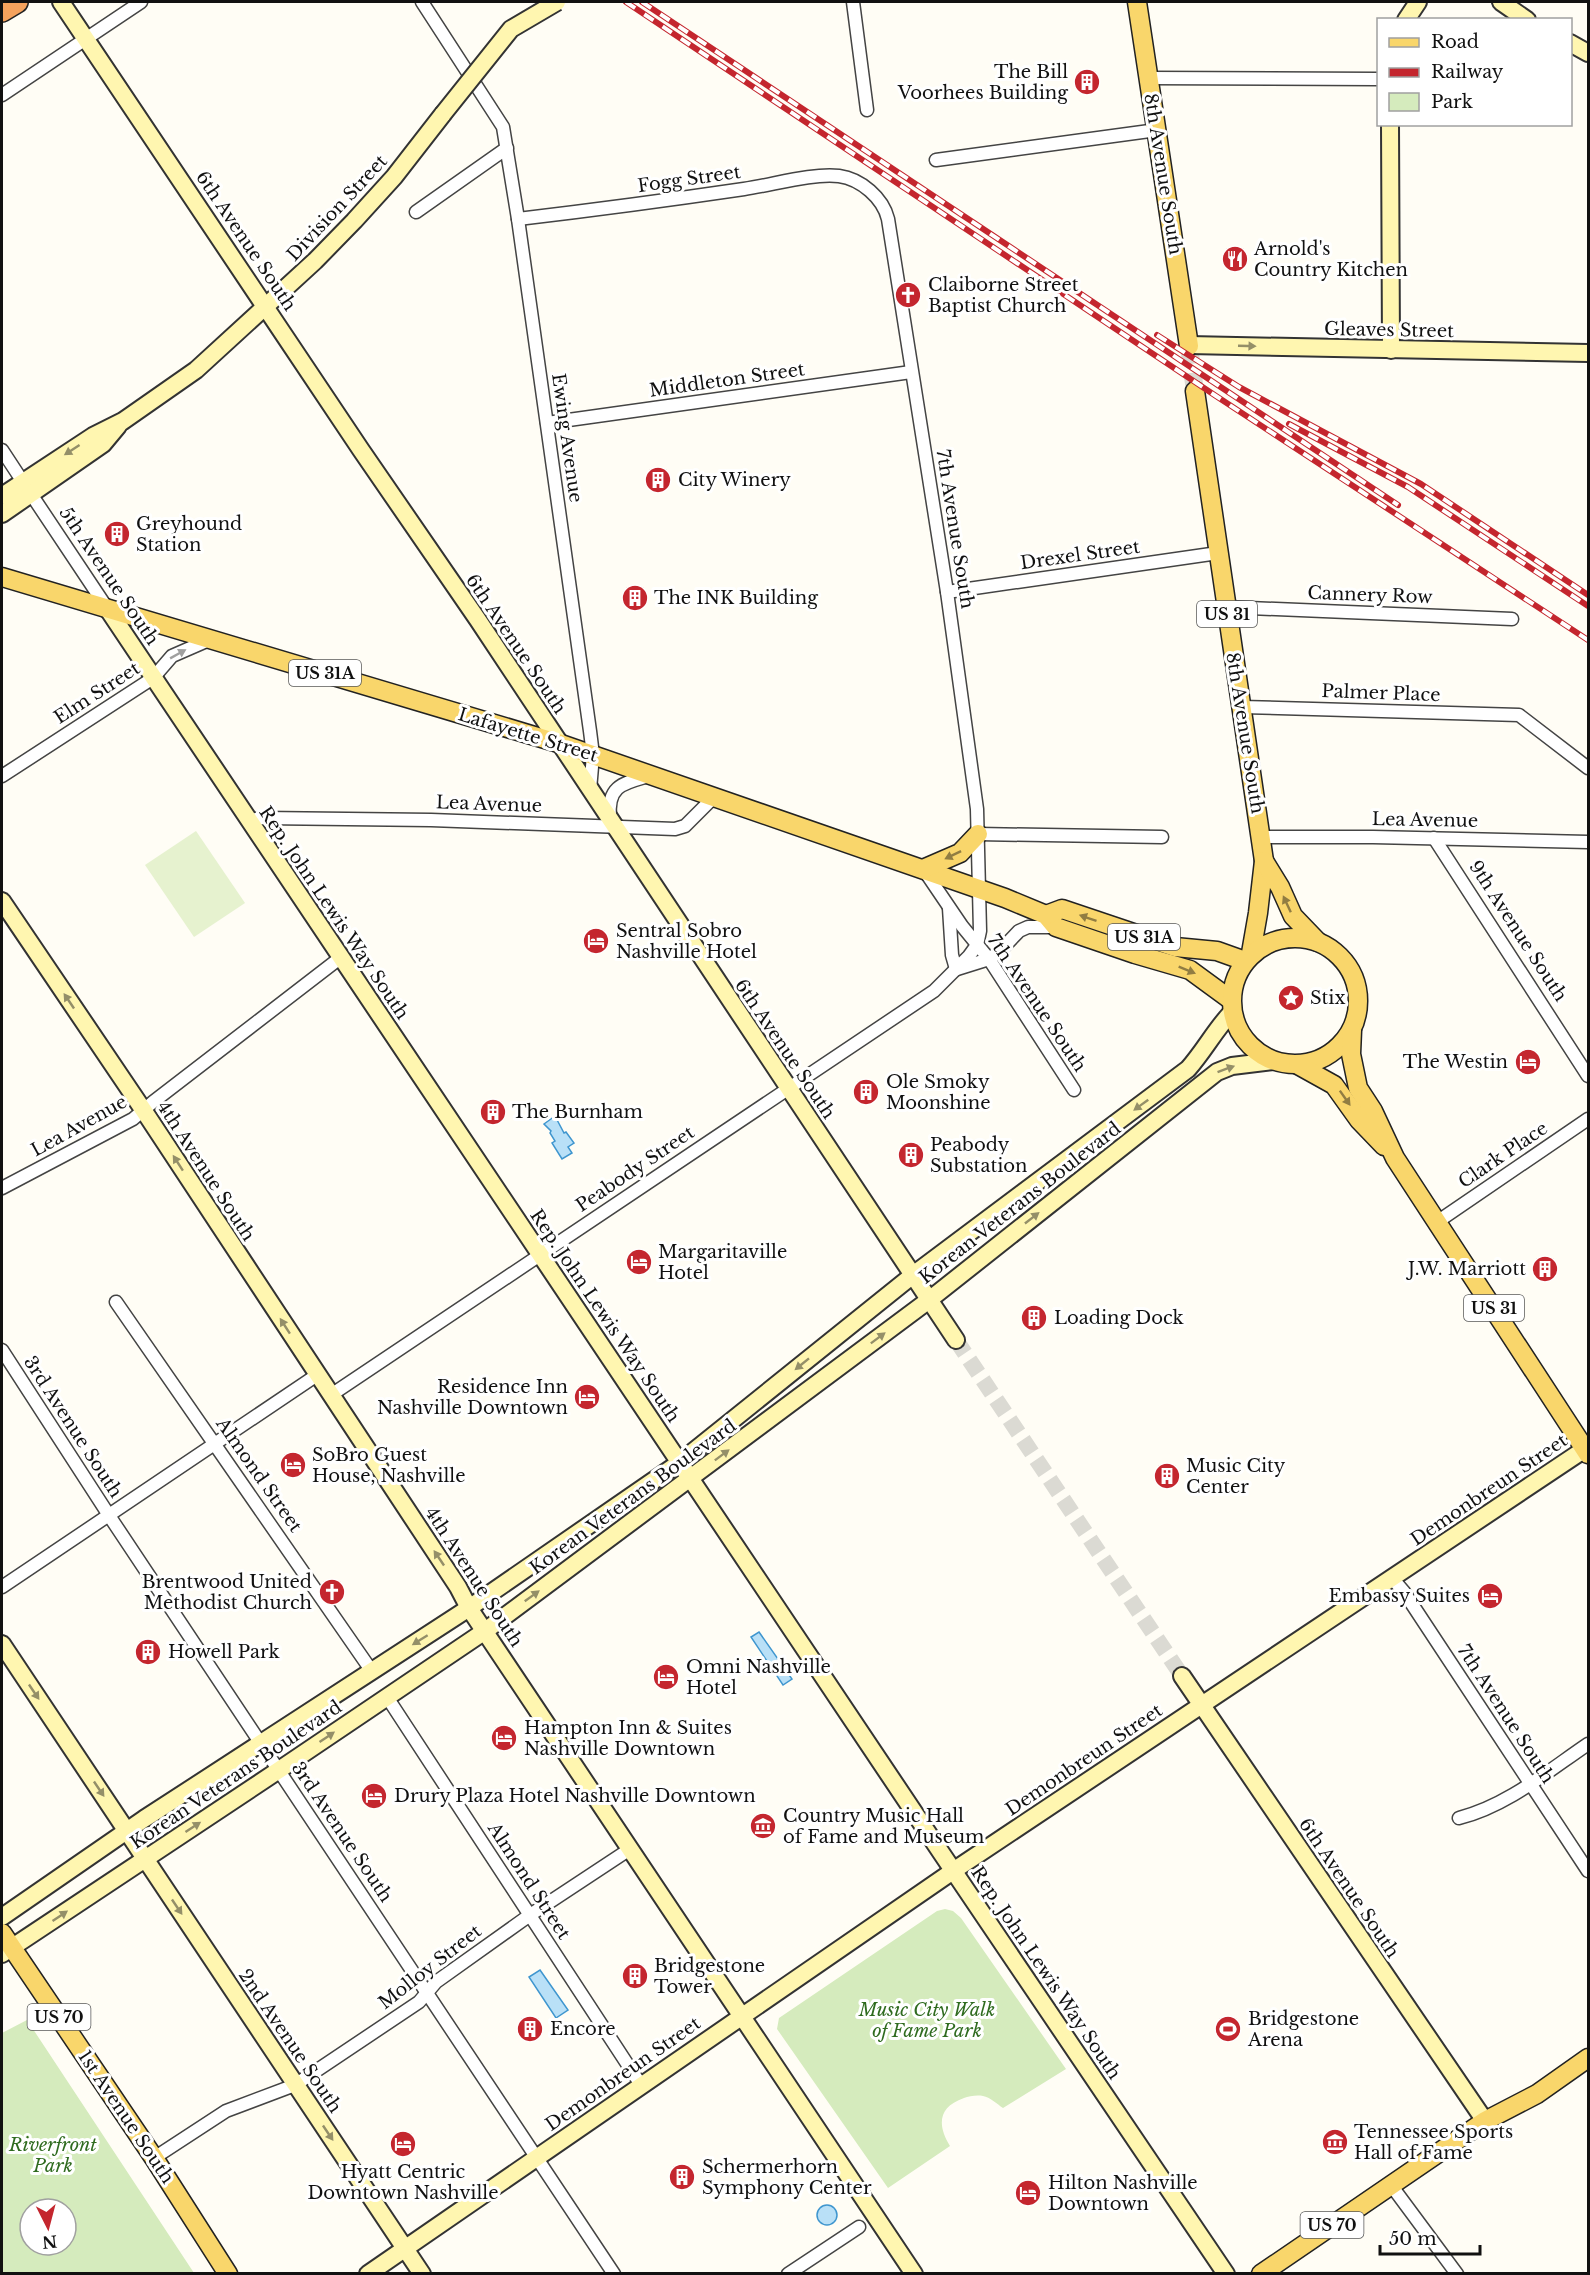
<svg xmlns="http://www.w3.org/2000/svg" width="1590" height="2275" viewBox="0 0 1590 2275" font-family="'Libre Baskerville',serif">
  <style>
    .green { fill: #d5ebbd; fill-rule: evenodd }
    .pitch { fill: #e6f2cf }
    .water { fill: #b9e0f7; stroke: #3f96cf; stroke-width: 1.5 }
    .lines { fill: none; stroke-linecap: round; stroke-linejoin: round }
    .secondary-tunnel { stroke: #dbdad3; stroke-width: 16; stroke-dasharray: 16 8; stroke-linecap: butt }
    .primary-tunnel { stroke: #dbdad3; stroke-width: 18; stroke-dasharray: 18 9; stroke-linecap: butt }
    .street-casing { stroke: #444; stroke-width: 15 }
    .secondary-casing { stroke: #333; stroke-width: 20 }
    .primary-casing { stroke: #222; stroke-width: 21 }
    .highway-casing { stroke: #222; stroke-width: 24 }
    .street { stroke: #fff; stroke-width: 12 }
    .secondary { stroke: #fff6b0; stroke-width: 16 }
    .primary { stroke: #f9d66b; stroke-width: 18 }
    .highway { stroke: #f5a25d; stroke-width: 21 }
    .rail-casing { stroke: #c4262e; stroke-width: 6 }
    .rail { stroke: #fff; stroke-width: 4; stroke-dasharray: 11; stroke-linecap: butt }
    .secondary-bridge-casing { stroke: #333; stroke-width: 20; stroke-linecap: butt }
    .secondary-bridge { stroke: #fff6b0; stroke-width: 16 }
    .oneway { fill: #948f68 }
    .oneway2 { fill: #a0a0a0 }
    .oneway3 { fill: #917d42 }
    .labels { text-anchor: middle; stroke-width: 6; stroke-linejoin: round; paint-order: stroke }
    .shield { fill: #fff; stroke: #585858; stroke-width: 1.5 }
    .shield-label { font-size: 16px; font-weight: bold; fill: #111 }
    .poi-label { font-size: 18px; fill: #111; stroke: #fff; text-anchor: start }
    .street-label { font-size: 18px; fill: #111; stroke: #fff }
    .park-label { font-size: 18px; font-style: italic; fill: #2f6b1f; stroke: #fff }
  </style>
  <rect width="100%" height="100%" fill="#fffdf5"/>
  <g class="green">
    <path d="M 945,1909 L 953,1911 L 961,1918 L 1066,2069 L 1003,2108 C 997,2104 990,2097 983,2096 C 977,2095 969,2096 964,2098 C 938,2107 937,2125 950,2146 L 888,2188 L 777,2029 L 779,2018 L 937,1911 Z"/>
    <path d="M 27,2020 L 194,2273 L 2,2273 L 2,2033 ZM 30,2209 L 66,2209 L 66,2245 L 30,2245 Z"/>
  </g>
  <polygon class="pitch" points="196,831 245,903 194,937 145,865"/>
  <g class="water">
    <polygon points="555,1116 564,1133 566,1132 574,1143 568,1147 572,1153 562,1159 552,1143 555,1141 550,1133 551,1131 544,1124"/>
    <polygon points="759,1632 792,1679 783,1685 751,1637"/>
    <polygon points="540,1970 568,2010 556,2018 529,1977"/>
    <circle cx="827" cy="2215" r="10"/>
  </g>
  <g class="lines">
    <polyline class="secondary-tunnel" points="956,1340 1182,1676"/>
    <polyline class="primary-tunnel" points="1189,346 1195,391"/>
    <g class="street-casing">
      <g id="street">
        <polyline points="422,2 503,127 518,219 590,731 593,755 590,790"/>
        <polyline points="853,2 867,110"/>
        <polyline points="1149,78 1378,79"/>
        <polyline points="2,95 141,2"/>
        <polyline points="936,160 1157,130"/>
        <polyline points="416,212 507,148"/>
        <polyline points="547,423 911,372"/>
        <polyline points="2,450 23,482"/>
        <polyline points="31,494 107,608"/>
        <polyline points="947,592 1218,553"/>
        <polyline points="1226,607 1512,619"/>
        <polyline points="1242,707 1519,715 1588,768"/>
        <polyline points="2,776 153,678 172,656 211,639"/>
        <path d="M 610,817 C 607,784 625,783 652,775"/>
        <polyline points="249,820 263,818 431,820 675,829 685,826 715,796"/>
        <polyline points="978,834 1162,837"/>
        <polyline points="1261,837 1373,837 1588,842"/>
        <polyline points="1434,838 1588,1076"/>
        <polyline points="924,870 962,926 989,959 1074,1090"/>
        <polyline points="949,908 952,955 956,969"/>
        <polyline points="957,969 989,959 1000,951 1019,931 1028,927 1056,927"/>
        <polyline points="2,1188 133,1119 153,1102 340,958"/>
        <polyline points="1437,1222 1588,1119"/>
        <polyline points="116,1302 371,1670"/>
        <polyline points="2,1350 114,1523 614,2274"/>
        <path d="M 331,1395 L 934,991 L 969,956 L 977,945 L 980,931 L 977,809 L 947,592 L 888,219 C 883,198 861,179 839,176 C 811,173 773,185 744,189 C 669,200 594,210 518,219"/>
        <polyline points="1392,1578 1404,1592 1588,1871"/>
        <polyline points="2,1587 317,1375"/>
        <polyline points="387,1697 641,2085"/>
        <path d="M 1459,1818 C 1507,1806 1548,1771 1588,1744"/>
        <polyline points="154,2158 226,2111 295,2085 419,2002 436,1982 530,1915 630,1849"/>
        <polyline points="1391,2185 1457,2274"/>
        <polyline points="788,2274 859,2227"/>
      </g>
    </g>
    <g class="secondary-casing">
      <g id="secondary">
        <polyline points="61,2 361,450 478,620 956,1340"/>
        <polyline points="1501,2 1527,20"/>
        <polyline points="1406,20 1418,2"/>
        <polyline points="1570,43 1588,53"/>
        <polyline points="1390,124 1391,350"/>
        <polyline points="1189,345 1588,353"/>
        <polyline points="2,496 93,436 123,421 196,370 315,261 354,221 394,177 443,114"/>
        <polyline points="2,514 103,444 118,426"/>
        <polyline points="107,608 942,1854 1226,2274"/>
        <polyline points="2,901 144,1111 458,1587 469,1608 914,2274"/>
        <polyline points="2,1644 422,2274"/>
        <polyline points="1182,1676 1485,2121"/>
        <path d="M 2,1917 L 144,1819 L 469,1608 L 679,1463 L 913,1275 L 1188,1069 C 1204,1051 1215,1030 1231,1013"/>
        <polyline points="2,1954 279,1770 485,1631 929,1300 1217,1072 1232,1066 1273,1061"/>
        <polyline points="368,2274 953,1871 1588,1447"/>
      </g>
    </g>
    <g class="primary-casing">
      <g id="primary">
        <polyline points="1137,2 1189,346"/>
        <polyline points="1195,391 1264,861 1258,913 1251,953"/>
        <polyline points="2,577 558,743 1005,898 1046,915 1056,927 1135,954 1190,970 1231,1000"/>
        <polyline points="1264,861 1280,887 1293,916 1318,942"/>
        <polyline points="923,869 960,853 978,834"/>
        <polyline points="1046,915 1062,909 1175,947 1217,951 1245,961"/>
        <circle cx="1295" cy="1001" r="63"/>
        <polyline points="1352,1030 1351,1054 1358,1088 1373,1111 1395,1158 1588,1454"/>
        <polyline points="1298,1065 1334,1085 1359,1120 1384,1146"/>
        <polyline points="2,1933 154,2158 228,2274"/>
        <polyline points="1261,2274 1485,2121 1537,2094 1588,2058"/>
      </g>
    </g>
    <g class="highway-casing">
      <polyline id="highway" points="2,11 17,2"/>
    </g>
    <use href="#street" class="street"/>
    <use href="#secondary" class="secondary"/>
    <use href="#primary" class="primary"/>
    <use href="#highway" class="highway"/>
    <g class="rail-casing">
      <g id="rail">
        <polyline points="626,2 1216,396 1588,640"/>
        <polyline points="642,2 1398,505"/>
        <polyline points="1157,335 1239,387 1421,484 1588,595"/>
        <polyline points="1289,424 1408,487 1588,606"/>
      </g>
    </g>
    <use href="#rail" class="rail"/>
    <g class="secondary-bridge-casing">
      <polyline id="secondary-bridge" points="443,114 511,29 557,2"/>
    </g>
    <use href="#secondary-bridge" class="secondary-bridge"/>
  </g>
  <defs><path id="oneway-solid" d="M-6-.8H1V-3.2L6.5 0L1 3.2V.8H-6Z" transform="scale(1.5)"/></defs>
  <g class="oneway">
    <use href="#oneway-solid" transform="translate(1247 346) rotate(2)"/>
    <use href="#oneway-solid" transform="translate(72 450) rotate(147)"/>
    <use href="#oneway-solid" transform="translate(69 1001) rotate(-124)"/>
    <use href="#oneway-solid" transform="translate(1226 1069) rotate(-20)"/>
    <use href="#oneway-solid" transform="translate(1141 1105) rotate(144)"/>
    <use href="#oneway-solid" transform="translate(178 1163) rotate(-123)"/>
    <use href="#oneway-solid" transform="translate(1032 1218) rotate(-38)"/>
    <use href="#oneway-solid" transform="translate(285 1326) rotate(-123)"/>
    <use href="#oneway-solid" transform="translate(878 1338) rotate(-37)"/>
    <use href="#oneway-solid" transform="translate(802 1364) rotate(141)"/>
    <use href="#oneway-solid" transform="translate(722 1455) rotate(-37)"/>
    <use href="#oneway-solid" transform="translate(439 1558) rotate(-124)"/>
    <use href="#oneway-solid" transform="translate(532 1596) rotate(-36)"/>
    <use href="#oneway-solid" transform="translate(420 1640) rotate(148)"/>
    <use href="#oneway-solid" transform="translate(34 1692) rotate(56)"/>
    <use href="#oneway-solid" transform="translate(327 1737) rotate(-34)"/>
    <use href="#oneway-solid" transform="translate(99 1789) rotate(56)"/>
    <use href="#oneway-solid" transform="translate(193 1827) rotate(-33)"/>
    <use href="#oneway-solid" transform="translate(177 1907) rotate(56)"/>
    <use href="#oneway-solid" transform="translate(60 1916) rotate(-34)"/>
    <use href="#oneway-solid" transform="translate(328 2133) rotate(56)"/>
  </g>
  <use class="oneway2" href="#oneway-solid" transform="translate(178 654) rotate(-29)"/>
  <g class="oneway3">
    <use href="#oneway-solid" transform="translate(953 855) rotate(154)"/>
    <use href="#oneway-solid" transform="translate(1287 904) rotate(-115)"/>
    <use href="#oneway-solid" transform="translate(1088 918) rotate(-161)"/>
    <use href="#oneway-solid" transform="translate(1187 970) rotate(22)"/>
    <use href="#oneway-solid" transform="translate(1345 1098) rotate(55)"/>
  </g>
  <defs>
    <g id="building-disc" transform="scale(1.35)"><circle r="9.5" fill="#c4262e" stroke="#fff"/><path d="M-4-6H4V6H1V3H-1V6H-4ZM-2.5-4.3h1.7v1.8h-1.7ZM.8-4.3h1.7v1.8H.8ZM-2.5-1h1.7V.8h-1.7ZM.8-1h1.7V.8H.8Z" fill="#fff"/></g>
    <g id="restaurant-disc" transform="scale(1.35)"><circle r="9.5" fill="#c4262e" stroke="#fff"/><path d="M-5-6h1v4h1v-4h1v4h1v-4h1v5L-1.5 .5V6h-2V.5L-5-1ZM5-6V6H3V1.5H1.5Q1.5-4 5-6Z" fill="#fff"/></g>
    <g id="church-disc" transform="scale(1.35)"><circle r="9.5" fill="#c4262e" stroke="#fff"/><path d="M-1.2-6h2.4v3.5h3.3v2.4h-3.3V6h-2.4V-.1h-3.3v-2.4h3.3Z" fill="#fff"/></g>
    <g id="hotel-disc" transform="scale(1.35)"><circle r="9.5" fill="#c4262e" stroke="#fff"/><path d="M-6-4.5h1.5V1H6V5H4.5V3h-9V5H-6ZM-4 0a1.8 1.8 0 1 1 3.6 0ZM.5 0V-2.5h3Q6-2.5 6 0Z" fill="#fff"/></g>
    <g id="sight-disc" transform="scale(1.35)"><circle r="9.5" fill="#c4262e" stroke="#fff"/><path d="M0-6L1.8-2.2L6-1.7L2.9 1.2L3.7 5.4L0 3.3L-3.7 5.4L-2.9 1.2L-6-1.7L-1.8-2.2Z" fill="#fff"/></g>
    <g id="museum-disc" transform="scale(1.35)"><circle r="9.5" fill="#c4262e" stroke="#fff"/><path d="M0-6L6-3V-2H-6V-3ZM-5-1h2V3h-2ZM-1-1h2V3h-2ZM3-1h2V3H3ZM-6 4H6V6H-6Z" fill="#fff"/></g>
    <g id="stadium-disc" transform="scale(1.35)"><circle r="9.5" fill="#c4262e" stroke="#fff"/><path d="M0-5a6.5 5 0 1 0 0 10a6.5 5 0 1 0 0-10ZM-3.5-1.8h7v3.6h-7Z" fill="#fff"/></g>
  </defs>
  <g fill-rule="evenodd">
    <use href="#building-disc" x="1087" y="82"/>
    <use href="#restaurant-disc" x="1235" y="259"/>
    <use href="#church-disc" x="908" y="295"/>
    <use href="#building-disc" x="658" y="480"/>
    <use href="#building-disc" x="117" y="534"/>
    <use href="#building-disc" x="635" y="598"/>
    <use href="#hotel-disc" x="596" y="941"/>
    <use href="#sight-disc" x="1291" y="998"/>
    <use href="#hotel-disc" x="1528" y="1062"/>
    <use href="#building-disc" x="866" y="1092"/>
    <use href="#building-disc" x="493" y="1112"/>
    <use href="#building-disc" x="911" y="1155"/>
    <use href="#hotel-disc" x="639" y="1262"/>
    <use href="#building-disc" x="1545" y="1269"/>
    <use href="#building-disc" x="1034" y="1318"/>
    <use href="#hotel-disc" x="587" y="1397"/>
    <use href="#hotel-disc" x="293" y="1465"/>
    <use href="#building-disc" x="1167" y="1476"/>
    <use href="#church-disc" x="332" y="1592"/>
    <use href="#hotel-disc" x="1490" y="1596"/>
    <use href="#building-disc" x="148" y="1652"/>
    <use href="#hotel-disc" x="666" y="1677"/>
    <use href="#hotel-disc" x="504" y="1738"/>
    <use href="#hotel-disc" x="374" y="1796"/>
    <use href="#museum-disc" x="763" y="1826"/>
    <use href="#building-disc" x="635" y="1976"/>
    <use href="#building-disc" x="530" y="2029"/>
    <use href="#stadium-disc" x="1228" y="2029"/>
    <use href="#museum-disc" x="1335" y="2142"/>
    <use href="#hotel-disc" x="403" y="2144"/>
    <use href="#building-disc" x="682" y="2177"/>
    <use href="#hotel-disc" x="1028" y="2193"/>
  </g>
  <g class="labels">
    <g class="shield">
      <rect x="1197" y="601" width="60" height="26" rx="4.5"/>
      <rect x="289" y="660" width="72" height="26" rx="4.5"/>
      <rect x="1108" y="924" width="72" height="26" rx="4.5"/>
      <rect x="1464" y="1295" width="60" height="26" rx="4.5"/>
      <rect x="27.5" y="2004" width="63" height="26" rx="4.5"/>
      <rect x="1300.5" y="2212" width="63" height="26" rx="4.5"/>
    </g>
    <g class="shield-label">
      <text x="1227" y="620">US 31</text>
      <text x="325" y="679">US 31A</text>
      <text x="1144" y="943">US 31A</text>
      <text x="1494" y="1314">US 31</text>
      <text x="59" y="2023">US 70</text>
      <text x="1332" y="2231">US 70</text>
    </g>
    <g class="poi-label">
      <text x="1068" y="78" text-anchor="end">The Bill<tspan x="1068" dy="21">Voorhees Building</tspan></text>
      <text x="1254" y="255">Arnold's<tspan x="1254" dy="21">Country Kitchen</tspan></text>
      <text x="928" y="291">Claiborne Street<tspan x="928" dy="21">Baptist Church</tspan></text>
      <text x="678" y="486">City Winery</text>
      <text x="136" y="530">Greyhound<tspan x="136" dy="21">Station</tspan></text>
      <text x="654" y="604">The INK Building</text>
      <text x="616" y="937">Sentral Sobro<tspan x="616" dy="21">Nashville Hotel</tspan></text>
      <text x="1310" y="1004">Stix</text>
      <text x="1508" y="1068" text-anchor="end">The Westin</text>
      <text x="886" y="1088">Ole Smoky<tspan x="886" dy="21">Moonshine</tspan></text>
      <text x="512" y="1118">The Burnham</text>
      <text x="930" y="1151">Peabody<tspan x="930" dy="21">Substation</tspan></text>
      <text x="658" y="1258">Margaritaville<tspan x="658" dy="21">Hotel</tspan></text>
      <text x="1526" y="1275" text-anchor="end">J.W. Marriott</text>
      <text x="1054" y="1324">Loading Dock</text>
      <text x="568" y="1393" text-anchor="end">Residence Inn<tspan x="568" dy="21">Nashville Downtown</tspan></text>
      <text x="312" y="1461">SoBro Guest<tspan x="312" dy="21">House, Nashville</tspan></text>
      <text x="1186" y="1472">Music City<tspan x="1186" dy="21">Center</tspan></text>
      <text x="312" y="1588" text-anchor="end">Brentwood United<tspan x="312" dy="21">Methodist Church</tspan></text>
      <text x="1470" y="1602" text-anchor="end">Embassy Suites</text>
      <text x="168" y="1658">Howell Park</text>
      <text x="686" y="1673">Omni Nashville<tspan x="686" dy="21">Hotel</tspan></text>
      <text x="524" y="1734">Hampton Inn &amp; Suites<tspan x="524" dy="21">Nashville Downtown</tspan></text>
      <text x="394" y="1802">Drury Plaza Hotel Nashville Downtown</text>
      <text x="783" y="1822">Country Music Hall<tspan x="783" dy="21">of Fame and Museum</tspan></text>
      <text x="654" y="1972">Bridgestone<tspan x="654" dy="21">Tower</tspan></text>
      <text x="1248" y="2025">Bridgestone<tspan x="1248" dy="21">Arena</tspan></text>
      <text x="550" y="2035">Encore</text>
      <text x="1354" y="2138">Tennessee Sports<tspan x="1354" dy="21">Hall of Fame</tspan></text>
      <text x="702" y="2173">Schermerhorn<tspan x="702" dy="21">Symphony Center</tspan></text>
      <text x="403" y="2178" text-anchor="middle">Hyatt Centric<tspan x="403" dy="21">Downtown Nashville</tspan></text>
      <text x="1048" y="2189">Hilton Nashville<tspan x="1048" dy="21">Downtown</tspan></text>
    </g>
    <g class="street-label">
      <text transform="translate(1163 174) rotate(81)" y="6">8th Avenue South</text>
      <text transform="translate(689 179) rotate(-8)" y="6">Fogg Street</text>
      <text transform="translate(337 208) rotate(-47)" y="6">Division Street</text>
      <text transform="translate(246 241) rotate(56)" y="6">6th Avenue South</text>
      <text transform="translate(1389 330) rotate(1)" y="6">Gleaves Street</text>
      <text transform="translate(727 380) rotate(-8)" y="6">Middleton Street</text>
      <text transform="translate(567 438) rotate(82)" y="6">Ewing Avenue</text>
      <text transform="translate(955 529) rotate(81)" y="6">7th Avenue South</text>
      <text transform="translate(1080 555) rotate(-8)" y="6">Drexel Street</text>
      <text transform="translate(109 576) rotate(56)" y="6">5th Avenue South</text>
      <text transform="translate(1370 595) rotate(2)" y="6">Cannery Row</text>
      <text transform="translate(516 644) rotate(56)" y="6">6th Avenue South</text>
      <text transform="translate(97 693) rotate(-33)" y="6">Elm Street</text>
      <text transform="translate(1381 693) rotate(2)" y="6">Palmer Place</text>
      <text transform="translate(1245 733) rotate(81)" y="6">8th Avenue South</text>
      <text transform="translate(528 735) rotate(17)" y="6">Lafayette Street</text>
      <text transform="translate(489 804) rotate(2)" y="6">Lea Avenue</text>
      <text transform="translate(1425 820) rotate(1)" y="6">Lea Avenue</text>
      <text transform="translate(334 913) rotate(56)" y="6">Rep. John Lewis Way South</text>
      <text transform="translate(1518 931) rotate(57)" y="6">9th Avenue South</text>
      <text transform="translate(1037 1003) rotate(56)" y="6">7th Avenue South</text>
      <text transform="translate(785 1049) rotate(56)" y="6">6th Avenue South</text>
      <text transform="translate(79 1126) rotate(-29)" y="6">Lea Avenue</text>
      <text transform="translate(1503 1155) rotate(-34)" y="6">Clark Place</text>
      <text transform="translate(635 1169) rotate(-34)" y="6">Peabody Street</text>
      <text transform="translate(206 1171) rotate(57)" y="6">4th Avenue South</text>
      <text transform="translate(1020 1203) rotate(-38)" y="6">Korean Veterans Boulevard</text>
      <text transform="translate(605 1316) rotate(56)" y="6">Rep. John Lewis Way South</text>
      <text transform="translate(73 1427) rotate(57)" y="6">3rd Avenue South</text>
      <text transform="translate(259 1475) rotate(55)" y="6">Almond Street</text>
      <text transform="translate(1489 1490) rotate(-34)" y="6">Demonbreun Street</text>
      <text transform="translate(633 1497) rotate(-36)" y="6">Korean Veterans Boulevard</text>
      <text transform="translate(474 1577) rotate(57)" y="6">4th Avenue South</text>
      <text transform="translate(1506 1714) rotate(57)" y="6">7th Avenue South</text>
      <text transform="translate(1084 1760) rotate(-34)" y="6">Demonbreun Street</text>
      <text transform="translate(236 1775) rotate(-34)" y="6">Korean Veterans Boulevard</text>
      <text transform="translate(342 1832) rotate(56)" y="6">3rd Avenue South</text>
      <text transform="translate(529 1881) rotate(57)" y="6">Almond Street</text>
      <text transform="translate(1349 1888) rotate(56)" y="6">6th Avenue South</text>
      <text transform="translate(430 1967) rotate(-38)" y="6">Molloy Street</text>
      <text transform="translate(1046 1973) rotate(56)" y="6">Rep. John Lewis Way South</text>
      <text transform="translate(290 2041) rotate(56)" y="6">2nd Avenue South</text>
      <text transform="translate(623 2074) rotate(-35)" y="6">Demonbreun Street</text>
      <text transform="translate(126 2117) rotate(56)" y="6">1st Avenue South</text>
    </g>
    <g class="park-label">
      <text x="927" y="2016">Music City Walk<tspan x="927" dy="21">of Fame Park</tspan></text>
      <text x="53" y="2151">Riverfront<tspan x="53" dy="21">Park</tspan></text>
    </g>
  </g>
  <rect width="1590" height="2275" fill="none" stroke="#111111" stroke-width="6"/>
  <rect x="1377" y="18" width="195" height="108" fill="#ffffff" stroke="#a0a0a0" stroke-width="1.5"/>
  <rect x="1389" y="38" width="30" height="9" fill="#f9d66b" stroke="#a0a0a0" stroke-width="1.5"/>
  <text x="1431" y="48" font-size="18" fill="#111111">Road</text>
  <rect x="1389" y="68" width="30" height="9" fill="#c4262e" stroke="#a0a0a0" stroke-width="1.5"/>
  <text x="1431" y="78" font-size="18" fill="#111111">Railway</text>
  <rect x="1389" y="93" width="30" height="18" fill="#d5ebbd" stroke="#a0a0a0" stroke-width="1.5"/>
  <text x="1431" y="108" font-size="18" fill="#111111">Park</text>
  <g transform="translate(48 2227) rotate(174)"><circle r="28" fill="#ffffff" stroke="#a0a0a0" stroke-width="1.5"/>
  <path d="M0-4.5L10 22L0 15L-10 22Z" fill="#c4262e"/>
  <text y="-9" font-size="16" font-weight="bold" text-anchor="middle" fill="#111111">N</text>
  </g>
  <path d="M1380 2245v9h100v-9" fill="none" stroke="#111111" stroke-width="3"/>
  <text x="1389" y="2245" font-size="18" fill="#111111" stroke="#ffffff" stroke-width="4.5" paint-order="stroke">50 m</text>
</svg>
